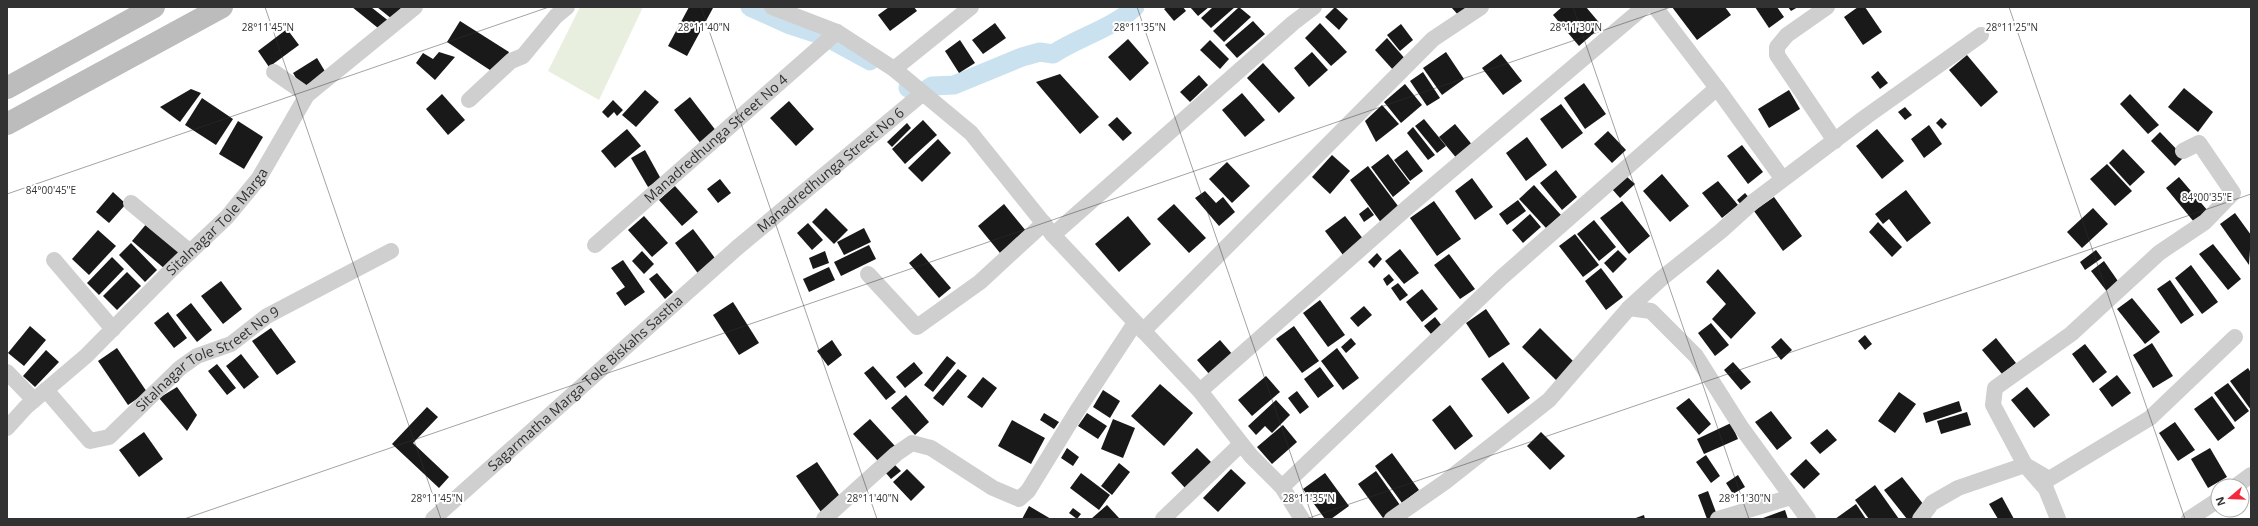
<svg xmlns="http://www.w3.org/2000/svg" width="2258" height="526" viewBox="0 0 2258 526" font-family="'Open Sans',sans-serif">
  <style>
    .green { fill: #e8efdf }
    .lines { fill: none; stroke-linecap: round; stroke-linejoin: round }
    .canal { stroke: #cae2f0; stroke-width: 19 }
    .building { fill: #191919 }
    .street { stroke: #cfcfcf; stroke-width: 16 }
    .secondary { stroke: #bcbcbc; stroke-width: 22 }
    .ticks { fill: none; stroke: #323232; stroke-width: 1; stroke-opacity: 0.45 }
    .labels { text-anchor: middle; stroke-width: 4; stroke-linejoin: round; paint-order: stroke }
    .street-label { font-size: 14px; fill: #323232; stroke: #fff }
    .ticks-label { font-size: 10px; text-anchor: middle; fill: #323232; stroke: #fff; stroke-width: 4; stroke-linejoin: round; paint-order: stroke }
  </style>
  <rect width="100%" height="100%" fill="#fff"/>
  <polygon class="green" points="580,7 643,7 599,100 548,71"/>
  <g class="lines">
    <g class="canal">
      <polyline points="750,7 790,25 824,36 870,61"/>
      <path d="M 908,88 L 918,95 L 932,86 L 954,85 L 1022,57 L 1040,52 L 1053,54 C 1079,37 1113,28 1135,7"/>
    </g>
  </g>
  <g class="building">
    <polygon points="352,7 371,7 390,22 383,32"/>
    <polygon points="377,7 402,7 392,19"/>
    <polygon points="689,7 713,8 687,56 668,46"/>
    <polygon points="889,7 914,7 917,11 890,31 878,15"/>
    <polygon points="1167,7 1183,7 1186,11 1174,21 1164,9"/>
    <polygon points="1190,7 1209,7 1198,16"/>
    <polygon points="1213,7 1235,7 1211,28 1201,18"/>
    <polygon points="1239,7 1251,17 1224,42 1213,31"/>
    <polygon points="1335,7 1348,19 1339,30 1325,17"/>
    <polygon points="1451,7 1470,7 1460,17"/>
    <polygon points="1562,7 1586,7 1602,26 1579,46 1553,15"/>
    <polygon points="1672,7 1725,7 1731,15 1697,40"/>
    <polygon points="1755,7 1777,7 1784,17 1769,28"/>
    <polygon points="1788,7 1798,7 1791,11"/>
    <polygon points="1858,7 1865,7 1882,32 1863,45 1844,17"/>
    <polygon points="460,21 509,52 496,74 447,42"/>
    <polygon points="1253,21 1265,34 1237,58 1225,45"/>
    <polygon points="995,23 1006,38 983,54 972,40"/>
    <polygon points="1320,23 1347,52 1331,66 1305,38"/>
    <polygon points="1401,24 1413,40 1400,51 1387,35"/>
    <polygon points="287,29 299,45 269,67 258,51"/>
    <polygon points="1387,38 1407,61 1395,72 1375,50"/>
    <polygon points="1128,39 1149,63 1130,81 1108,57"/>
    <polygon points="960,40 975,63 959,73 945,51"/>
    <polygon points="1210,40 1229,59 1220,69 1200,50"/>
    <polygon points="439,52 455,57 435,80 416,63 423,53 433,59"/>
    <polygon points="1312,52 1328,70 1309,87 1294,68"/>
    <polygon points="1446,52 1464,79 1442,95 1423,68"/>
    <polygon points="1501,54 1522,81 1503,95 1482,68"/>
    <polygon points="1967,55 1998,92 1981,107 1949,70"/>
    <polygon points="317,58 326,73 302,88 293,73"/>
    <polygon points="1263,63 1295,98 1279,113 1247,78"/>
    <polygon points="1878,71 1888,83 1880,89 1871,77"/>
    <polygon points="1423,72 1440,98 1427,106 1410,81"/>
    <polygon points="1060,74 1099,117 1080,134 1036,82"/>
    <polygon points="1199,75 1208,85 1190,102 1180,92"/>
    <polygon points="1584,83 1606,114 1585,129 1564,98"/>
    <polygon points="1405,84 1422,105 1401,123 1384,102"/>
    <polygon points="2184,88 2213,112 2198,132 2168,107"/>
    <polygon points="191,89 201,93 180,122 160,107"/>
    <polygon points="645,90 659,102 636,127 622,115"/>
    <polygon points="1789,90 1800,109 1769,128 1758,109"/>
    <polygon points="1242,93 1265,120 1245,137 1222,110"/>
    <polygon points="442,94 465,120 448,135 426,109"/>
    <polygon points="2130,94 2159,125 2148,134 2120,104"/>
    <polygon points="690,97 717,132 702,145 674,110"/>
    <polygon points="202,98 233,119 216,145 185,125"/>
    <polygon points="613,100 623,110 617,116 614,112 608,118 602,112"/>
    <polygon points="789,101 814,129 796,146 770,118"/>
    <polygon points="1561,104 1583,133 1562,149 1540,119"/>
    <polygon points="1382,105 1399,124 1376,142 1365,121"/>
    <polygon points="1905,107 1912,115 1905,120 1898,112"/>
    <polygon points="1117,117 1132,133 1123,141 1108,125"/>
    <polygon points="1941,118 1947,124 1942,129 1936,123"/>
    <polygon points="1424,119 1446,146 1437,153 1415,126"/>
    <polygon points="923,120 937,135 905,164 892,149"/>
    <polygon points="238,121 263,137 244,169 219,154"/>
    <polygon points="907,123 911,128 892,147 887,142"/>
    <polygon points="1455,124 1474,147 1458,160 1439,137"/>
    <polygon points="1929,125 1942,144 1924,158 1911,139"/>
    <polygon points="1413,127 1435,155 1428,160 1407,133"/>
    <polygon points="627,129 641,146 615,168 601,151"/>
    <polygon points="1877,129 1904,161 1882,179 1856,146"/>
    <polygon points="1608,131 1626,150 1612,163 1594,144"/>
    <polygon points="2160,132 2184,157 2175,166 2151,141"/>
    <polygon points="1527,137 1547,165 1526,181 1506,153"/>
    <polygon points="938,139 951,153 922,182 908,168"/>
    <polygon points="1742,145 1763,172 1748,184 1727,156"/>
    <polygon points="2123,149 2145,172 2130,186 2109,163"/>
    <polygon points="645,150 661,179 648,187 631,158"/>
    <polygon points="1407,150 1423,171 1410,181 1394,160"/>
    <polygon points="1388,154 1410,183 1393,197 1371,167"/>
    <polygon points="1332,155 1350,171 1330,194 1312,177"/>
    <polygon points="1227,162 1250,186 1232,203 1209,179"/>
    <polygon points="2107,164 2132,191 2115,206 2090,179"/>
    <polygon points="1368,166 1401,210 1382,224 1350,180"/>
    <polygon points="1556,170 1577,197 1562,210 1540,183"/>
    <polygon points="1662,174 1689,206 1670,222 1643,191"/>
    <polygon points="1626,176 1635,184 1620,198 1612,189"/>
    <polygon points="2179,177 2208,211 2194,222 2166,188"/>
    <polygon points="1472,178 1493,207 1475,220 1455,191"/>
    <polygon points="720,179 731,193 718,203 707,189"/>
    <polygon points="1718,181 1738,205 1722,218 1702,193"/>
    <polygon points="1534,185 1561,215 1546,228 1519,199"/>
    <polygon points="675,186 698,212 682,226 659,200"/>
    <polygon points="1906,190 1931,223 1907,242 1889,219 1883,224 1875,214"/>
    <polygon points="1205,191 1216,203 1223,197 1235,212 1219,226 1195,198"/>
    <polygon points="113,192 126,204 109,223 96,212"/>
    <polygon points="1745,193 1751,200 1743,207 1737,200"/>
    <polygon points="1774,197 1802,236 1783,251 1754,211"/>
    <polygon points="1518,200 1526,211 1507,225 1499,214"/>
    <polygon points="1434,201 1461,239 1437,256 1410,218"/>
    <polygon points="1622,201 1650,236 1629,254 1600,218"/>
    <polygon points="1004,204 1026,231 1000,253 978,226"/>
    <polygon points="1174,204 1206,238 1189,253 1157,219"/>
    <polygon points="1368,207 1374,215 1364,222 1359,214"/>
    <polygon points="826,208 848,230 834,244 812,222"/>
    <polygon points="2093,208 2108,224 2082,248 2067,232"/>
    <polygon points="2235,213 2251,235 2249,265 2220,224"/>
    <polygon points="1530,214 1541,227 1523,243 1512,230"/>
    <polygon points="644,216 668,243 652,257 628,230"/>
    <polygon points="1128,216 1151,244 1119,272 1095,244"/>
    <polygon points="1345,216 1364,240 1343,255 1325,231"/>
    <polygon points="1594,220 1616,247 1599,261 1577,234"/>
    <polygon points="148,222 181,250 165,269 132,241"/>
    <polygon points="1878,222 1902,247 1892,257 1869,232"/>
    <polygon points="808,223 823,240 812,250 797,233"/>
    <polygon points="864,228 871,242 844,255 837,242"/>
    <polygon points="693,229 718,262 700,276 675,243"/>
    <polygon points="98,230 116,246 89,275 72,259"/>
    <polygon points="1575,234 1599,265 1583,277 1559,246"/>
    <polygon points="131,243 157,270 145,282 119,255"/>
    <polygon points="2213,244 2241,279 2228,290 2199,254"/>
    <polygon points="869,245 876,259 841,276 834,262"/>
    <polygon points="1400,249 1419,273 1404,284 1385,261"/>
    <polygon points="1618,250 1627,259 1613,273 1604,263"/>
    <polygon points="2096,250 2102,258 2085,270 2080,262"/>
    <polygon points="642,251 654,264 644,274 632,261"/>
    <polygon points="825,251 829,263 813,269 809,258"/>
    <polygon points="921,253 951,288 939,298 909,263"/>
    <polygon points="1377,253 1382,259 1374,268 1368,262"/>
    <polygon points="1449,254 1475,289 1460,299 1434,265"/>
    <polygon points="112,257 124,269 99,295 87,283"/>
    <polygon points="623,260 645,292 625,306 616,293 625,287 611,268"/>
    <polygon points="2104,261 2120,284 2108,293 2091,271"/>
    <polygon points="2191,265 2218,302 2202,314 2175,278"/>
    <polygon points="829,267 835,280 809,292 803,279"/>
    <polygon points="1601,268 1623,297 1606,310 1585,281"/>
    <polygon points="1718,269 1756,313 1731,339 1712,319 1726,304 1706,282"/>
    <polygon points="127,272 141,286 117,310 103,296"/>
    <polygon points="657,273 673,292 665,299 649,279"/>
    <polygon points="1389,274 1394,280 1387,286 1383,279"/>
    <polygon points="2170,280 2194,315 2181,324 2157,289"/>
    <polygon points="221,281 242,309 223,324 201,296"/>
    <polygon points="1398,283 1408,295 1400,301 1391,288"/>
    <polygon points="1422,289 1438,309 1422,322 1406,302"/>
    <polygon points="2132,298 2160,332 2145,344 2117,309"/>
    <polygon points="1320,300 1345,335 1328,347 1303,313"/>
    <polygon points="733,302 759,343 739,355 713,315"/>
    <polygon points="191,303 212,330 197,342 176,315"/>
    <polygon points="1364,306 1372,315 1358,327 1350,318"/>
    <polygon points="1486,309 1510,344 1489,358 1466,323"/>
    <polygon points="168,312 187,338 174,348 154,323"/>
    <polygon points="1435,317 1442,326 1431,334 1424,326"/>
    <polygon points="1711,323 1729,345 1715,356 1698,333"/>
    <polygon points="30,326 46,340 24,366 8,353"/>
    <polygon points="1294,326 1319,361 1302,373 1276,339"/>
    <polygon points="271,328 296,362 277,375 252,341"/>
    <polygon points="1540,328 1575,363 1557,381 1522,347"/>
    <polygon points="1865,335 1872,344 1865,350 1858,341"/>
    <polygon points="1351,338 1356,344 1346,353 1341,347"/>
    <polygon points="1781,338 1792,350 1781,360 1771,347"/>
    <polygon points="1996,338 2016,363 2002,374 1982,350"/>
    <polygon points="832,340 842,355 828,366 817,351"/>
    <polygon points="1220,340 1233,355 1210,375 1197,360"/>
    <polygon points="2152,343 2173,376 2153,388 2133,355"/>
    <polygon points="2085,344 2107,372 2093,383 2072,354"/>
    <polygon points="117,348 147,392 128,405 98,361"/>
    <polygon points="1337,348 1359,378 1343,390 1321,361"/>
    <polygon points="46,350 59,362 35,387 23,376"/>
    <polygon points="241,354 259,377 244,389 226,366"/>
    <polygon points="947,356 956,363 933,392 924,385"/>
    <polygon points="914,362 923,373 905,388 896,377"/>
    <polygon points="1503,362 1530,398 1508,414 1481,379"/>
    <polygon points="1733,362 1751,382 1741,390 1724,370"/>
    <polygon points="217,364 236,388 227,395 208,371"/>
    <polygon points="873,366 896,392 886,400 864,373"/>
    <polygon points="1320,367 1334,386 1318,398 1304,379"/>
    <polygon points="2248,368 2251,373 2251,410 2230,381"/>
    <polygon points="958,369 967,376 943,406 933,398"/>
    <polygon points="2117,375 2131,393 2112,407 2099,389"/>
    <polygon points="1266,376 1280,392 1252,416 1238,400"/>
    <polygon points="983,377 997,388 982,408 967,397"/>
    <polygon points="2228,383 2249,411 2235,422 2214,393"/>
    <polygon points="1160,384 1193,413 1164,446 1131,416"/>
    <polygon points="177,387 197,415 187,431 159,398"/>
    <polygon points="2027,387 2050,415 2034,428 2011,400"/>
    <polygon points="1103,390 1120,401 1110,418 1093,407"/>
    <polygon points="1297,391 1309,407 1300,414 1288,398"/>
    <polygon points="1899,392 1916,404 1895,433 1878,421"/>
    <polygon points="906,395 929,422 915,435 891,408"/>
    <polygon points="2212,396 2235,428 2218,441 2194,409"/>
    <polygon points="1689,398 1711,424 1699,435 1676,408"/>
    <polygon points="1276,400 1290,415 1272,433 1265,426 1256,435 1248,426"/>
    <polygon points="1959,401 1962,411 1926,423 1923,413"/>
    <polygon points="1450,405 1473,436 1455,450 1432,420"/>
    <polygon points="427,407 438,417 413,443 449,477 439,488 392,444"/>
    <polygon points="1771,411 1792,438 1777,450 1755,422"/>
    <polygon points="1967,412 1971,425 1941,434 1937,421"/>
    <polygon points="1044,413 1059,422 1054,429 1040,420"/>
    <polygon points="1087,413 1107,426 1098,439 1078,426"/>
    <polygon points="870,419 895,446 878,461 853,434"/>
    <polygon points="1113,419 1135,428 1123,458 1101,449"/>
    <polygon points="1012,420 1045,438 1031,464 998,446"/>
    <polygon points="2175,422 2195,450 2178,461 2159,433"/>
    <polygon points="1731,423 1738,439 1704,454 1697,439"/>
    <polygon points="1283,425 1297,442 1272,464 1257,447"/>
    <polygon points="1827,429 1837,440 1820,454 1810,443"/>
    <polygon points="144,432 163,459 139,477 119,450"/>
    <polygon points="1541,432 1565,456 1550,470 1527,446"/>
    <polygon points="1067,448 1079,457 1073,466 1061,458"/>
    <polygon points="1197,448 1214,465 1187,490 1171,473"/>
    <polygon points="2210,448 2227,477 2208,488 2191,459"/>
    <polygon points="1392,453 1419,490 1402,503 1375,466"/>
    <polygon points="1706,455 1720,476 1711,483 1696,462"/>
    <polygon points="1806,459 1820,474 1804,489 1790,474"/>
    <polygon points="817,462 841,498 821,512 796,476"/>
    <polygon points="1119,463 1130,472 1112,495 1101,486"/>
    <polygon points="894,464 901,471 891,479 885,472"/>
    <polygon points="907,469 925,487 911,501 893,482"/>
    <polygon points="1231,469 1246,483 1218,512 1203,498"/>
    <polygon points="1376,471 1400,505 1383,518 1358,484"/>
    <polygon points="1081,473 1110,495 1099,510 1070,488"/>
    <polygon points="1325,473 1349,506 1331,519 1325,519 1303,489"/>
    <polygon points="1738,475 1745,487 1733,494 1726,483"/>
    <polygon points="1902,477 1927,509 1914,519 1907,519 1884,490"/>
    <polygon points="1875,485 1899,519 1869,519 1855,500"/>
    <polygon points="1708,491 1717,515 1707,519 1698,495"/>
    <polygon points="2002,497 2014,519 1998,519 1989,504"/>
    <polygon points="1856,504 1866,519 1835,519"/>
    <polygon points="1107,505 1120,519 1091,519"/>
    <polygon points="1029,506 1051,519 1022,519"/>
    <polygon points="1073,508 1081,514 1077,519 1069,513"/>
    <polygon points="1785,510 1788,519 1764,519 1763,518"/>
    <polygon points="1644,515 1645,519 1633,519"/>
  </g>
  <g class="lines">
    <g class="street">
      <polyline points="772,7 837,32 894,69 971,133 1053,235 1200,391 1251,456 1282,487 1302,519"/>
      <polyline points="1655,7 1717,88"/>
      <polyline points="1827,7 1787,35 1777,47 1777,55 1835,141"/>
      <polyline points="894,69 971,7"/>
      <polyline points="274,72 307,95"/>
      <polyline points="469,100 511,61 523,56 556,16 567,7"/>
      <polyline points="131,203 190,252"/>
      <polyline points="1053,235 1293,23 1314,7"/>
      <path id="s1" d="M 595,245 L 837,32"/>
      <polyline points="54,260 113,329"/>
      <polyline points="868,274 917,327 980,282 1044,223"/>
      <polyline points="1629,308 1651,311 1696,356 1741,427 1808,519"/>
      <polyline points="1143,331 1433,39 1481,7"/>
      <polyline points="7,372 34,400"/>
      <path id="s2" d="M 46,390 L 90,441 L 109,437 L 180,368 L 197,356 L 231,344 L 267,316 L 391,251"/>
      <polyline points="1200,391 1408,207 1644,7"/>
      <path id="s3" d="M 7,428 L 26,407 L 86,356 L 172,269 L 227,217 L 259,178 L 307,95 L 415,7"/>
      <polyline points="2236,486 2251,475"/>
      <polyline points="1282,487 1501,278 1717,88 1782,178"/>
      <path id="s4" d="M 433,519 L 738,247 L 923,93"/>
      <polyline points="824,519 896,454 912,443 931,448 993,488 1019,499 1028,491 1077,411 1135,323"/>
      <polyline points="1163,519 1241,444"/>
      <polyline points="1392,519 1445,482 1549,400 1629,308 1662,278 1721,231 1753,202 1867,116 1981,35"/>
      <polyline points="1718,519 1791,497"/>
      <polyline points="1920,519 1932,503 1958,488 2025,465 1993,405 1995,388 2071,334 2159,253 2205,222 2233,193 2199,143 2183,151"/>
      <polyline points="2058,519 2046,489 2025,465 2049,479 2150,418 2235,337"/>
      <polyline points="2189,519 2218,500"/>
    </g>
    <g class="secondary">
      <polyline points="7,88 154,7"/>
      <polyline points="7,124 222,7"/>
    </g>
  </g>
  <path class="ticks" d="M 265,7 L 441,519M 701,7 L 877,519M 1137,7 L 1313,519M 1573,7 L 1749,519M 2009,7 L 2185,519M 7,194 L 549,7M 184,519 L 1671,7M 1306,519 L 2251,194"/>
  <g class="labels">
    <g class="street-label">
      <text dy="5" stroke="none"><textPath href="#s1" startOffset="161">Manadredhunga Street No 4</textPath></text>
      <text dy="5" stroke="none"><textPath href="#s4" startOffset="529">Manadredhunga Street No 6</textPath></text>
      <text dy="5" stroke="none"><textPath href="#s3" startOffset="295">Sitalnagar Tole Marga</textPath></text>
      <text dy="5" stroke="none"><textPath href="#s2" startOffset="214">Sitalnagar Tole Street No 9</textPath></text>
      <text dy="5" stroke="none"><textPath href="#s4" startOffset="204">Sagarmatha Marga Tole Biskahs Sastha</textPath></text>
    </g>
  </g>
  <g class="ticks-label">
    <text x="268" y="31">28°11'45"N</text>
    <text x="704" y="31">28°11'40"N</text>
    <text x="1140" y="31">28°11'35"N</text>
    <text x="1576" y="31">28°11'30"N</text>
    <text x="2012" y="31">28°11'25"N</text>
    <text x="51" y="194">84°00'45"E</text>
    <text x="2207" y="201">84°00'35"E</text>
    <text x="437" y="502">28°11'45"N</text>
    <text x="873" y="502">28°11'40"N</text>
    <text x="1309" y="502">28°11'35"N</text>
    <text x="1745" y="502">28°11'30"N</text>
  </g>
  <rect width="2258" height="526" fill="none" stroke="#323232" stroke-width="16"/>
  <g transform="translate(2230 498) rotate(251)"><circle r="19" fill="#ffffff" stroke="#adadad"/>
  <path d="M0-3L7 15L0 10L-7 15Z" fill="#f3293b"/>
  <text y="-6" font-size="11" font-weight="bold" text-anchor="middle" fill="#323232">N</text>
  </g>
</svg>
